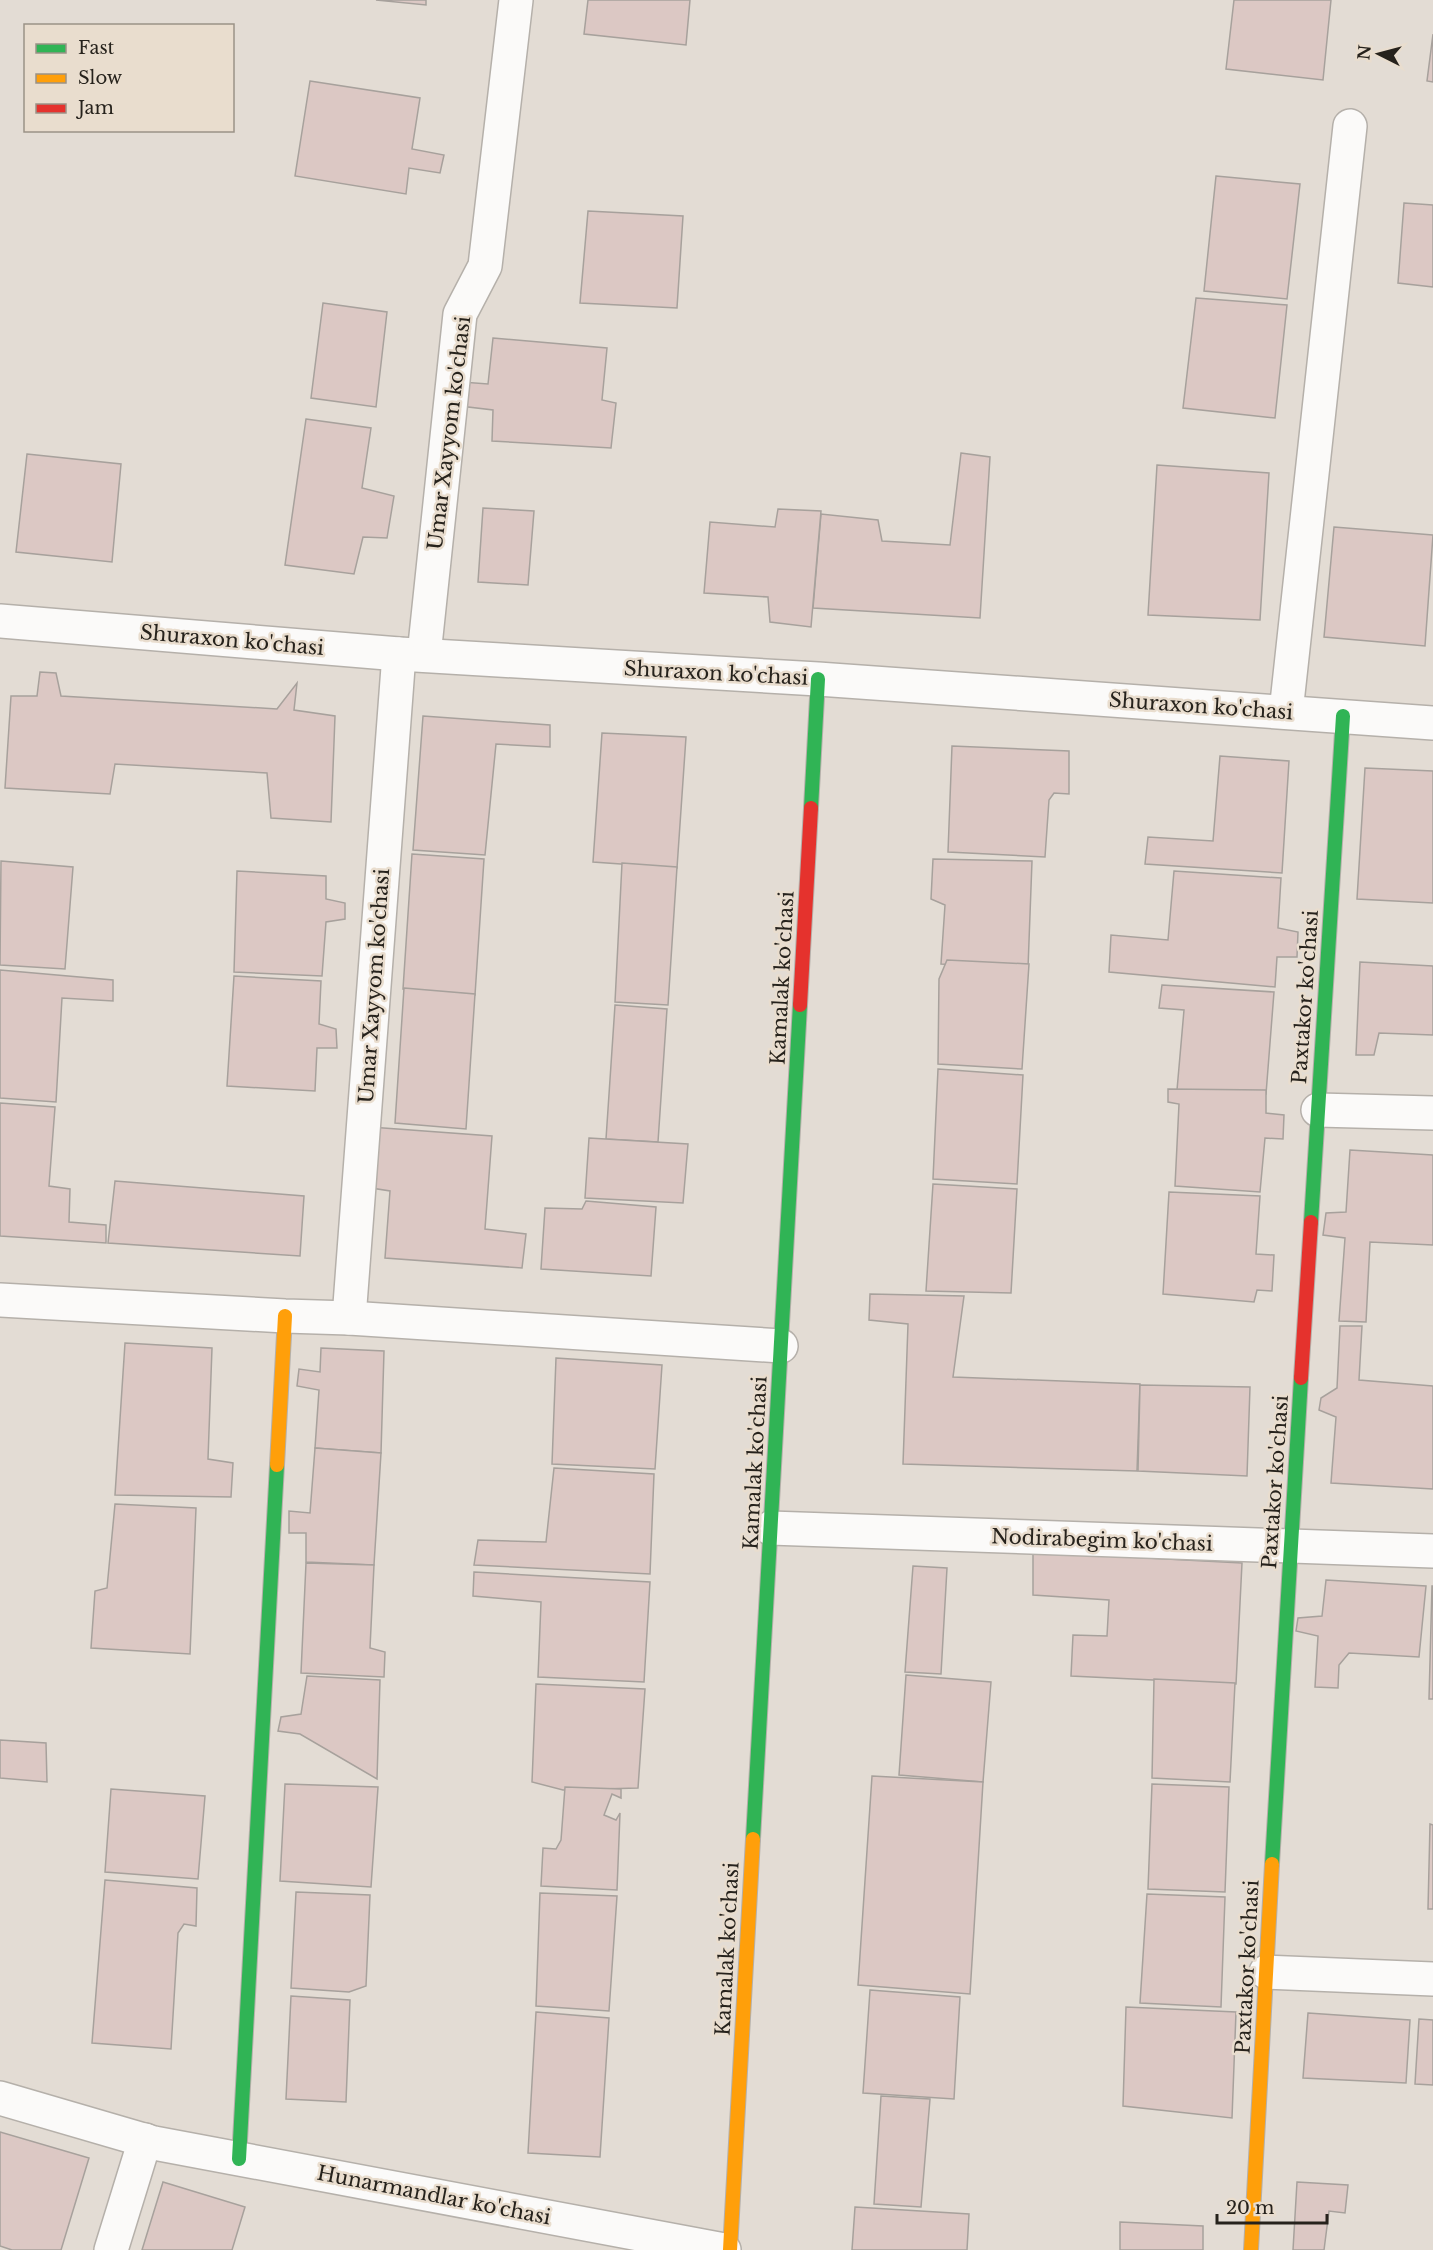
<svg xmlns="http://www.w3.org/2000/svg" width="1433" height="2250" viewBox="0 0 1433 2250" font-family="'Libre Baskerville',serif">
  <style>
    .building { fill: #dcc8c4; stroke: #a7a19c; stroke-width: 1.5 }
    .lines { fill: none; stroke-linecap: round; stroke-linejoin: round }
    .street-casing { stroke: #b5b0aa; stroke-width: 36 }
    .fast-casing { stroke: #b5b0aa; stroke-width: 16 }
    .slow-casing { stroke: #b5b0aa; stroke-width: 16 }
    .jam-casing { stroke: #b5b0aa; stroke-width: 16 }
    .street { stroke: #fbfaf9; stroke-width: 33 }
    .fast { stroke: #30b455; stroke-width: 14 }
    .slow { stroke: #ff9f0a; stroke-width: 14 }
    .jam { stroke: #e5322d; stroke-width: 14 }
    .labels { text-anchor: middle; stroke-width: 5; stroke-linejoin: round; paint-order: stroke }
    .street-label { font-size: 20px; fill: #26221c; stroke: #e9ddce }
  </style>
  <rect width="100%" height="100%" fill="#e3dcd4"/>
  <g class="building">
    <polygon points="376,0 426,0 426,5"/>
    <polygon points="588,0 690,0 686,45 584,34"/>
    <polygon points="1234,0 1331,0 1323,80 1226,69"/>
    <polygon points="1433,34 1433,82 1427,81"/>
    <polygon points="310,81 420,98 412,149 444,155 440,173 409,168 406,194 295,176"/>
    <polygon points="1216,176 1300,184 1287,299 1204,291"/>
    <polygon points="1404,203 1433,205 1433,287 1398,283"/>
    <polygon points="588,211 683,216 677,308 580,303"/>
    <polygon points="1196,298 1287,305 1275,418 1183,408"/>
    <polygon points="323,303 387,312 376,407 311,398"/>
    <polygon points="493,338 607,348 602,400 616,403 611,448 492,441 493,410 460,406 462,382 488,384"/>
    <polygon points="306,419 371,428 362,488 394,496 387,538 363,537 354,574 285,565"/>
    <polygon points="961,453 990,457 980,618 813,608 821,514 878,520 882,541 950,545"/>
    <polygon points="27,454 121,464 112,562 16,552"/>
    <polygon points="1157,465 1269,473 1260,620 1148,615"/>
    <polygon points="483,508 534,511 528,585 478,582"/>
    <polygon points="778,509 821,511 811,627 770,622 768,597 704,593 710,522 775,527"/>
    <polygon points="1334,527 1433,535 1425,646 1324,637"/>
    <polygon points="40,672 56,673 61,696 277,709 297,683 294,710 335,716 331,822 271,818 267,773 115,764 110,794 5,788 11,696 37,696"/>
    <polygon points="423,716 550,725 550,747 496,744 485,855 413,850"/>
    <polygon points="602,733 686,737 677,868 593,862"/>
    <polygon points="952,746 1069,751 1069,794 1054,793 1049,800 1045,857 948,852"/>
    <polygon points="1220,756 1289,761 1282,873 1145,864 1148,837 1213,841"/>
    <polygon points="1365,768 1433,771 1433,903 1357,899"/>
    <polygon points="412,854 484,859 475,995 403,989"/>
    <polygon points="933,859 1032,861 1028,968 941,964 945,905 931,899"/>
    <polygon points="1,861 73,867 65,969 0,965"/>
    <polygon points="622,863 677,867 668,1005 615,1002"/>
    <polygon points="237,871 326,876 326,899 345,903 345,919 326,922 322,976 234,972"/>
    <polygon points="1174,871 1281,878 1278,928 1298,932 1297,957 1277,957 1275,987 1109,972 1111,935 1168,940"/>
    <polygon points="947,960 1029,964 1022,1069 938,1064 939,979"/>
    <polygon points="1360,962 1433,966 1433,1035 1379,1033 1374,1055 1356,1055"/>
    <polygon points="0,970 113,980 113,1001 62,998 56,1102 0,1098"/>
    <polygon points="234,976 321,981 319,1024 336,1029 337,1048 317,1048 315,1091 227,1086"/>
    <polygon points="1162,985 1274,992 1266,1094 1177,1090 1184,1010 1159,1008"/>
    <polygon points="404,988 475,994 466,1129 395,1123"/>
    <polygon points="615,1005 667,1009 658,1142 606,1139"/>
    <polygon points="938,1069 1023,1075 1017,1184 933,1179"/>
    <polygon points="1168,1089 1266,1090 1266,1113 1284,1115 1283,1139 1265,1138 1260,1192 1175,1186 1179,1104 1168,1102"/>
    <polygon points="0,1103 55,1107 49,1186 70,1189 69,1222 106,1225 106,1243 0,1236"/>
    <polygon points="370,1127 492,1136 485,1229 526,1234 522,1268 385,1258 390,1191 365,1187"/>
    <polygon points="589,1138 688,1144 683,1203 585,1198"/>
    <polygon points="1350,1150 1433,1155 1433,1245 1370,1242 1366,1322 1339,1321 1345,1238 1323,1235 1326,1213 1346,1212"/>
    <polygon points="115,1181 304,1196 300,1256 108,1243"/>
    <polygon points="933,1184 1017,1189 1011,1293 926,1291"/>
    <polygon points="1169,1192 1260,1196 1256,1254 1274,1255 1272,1291 1257,1290 1254,1302 1163,1294"/>
    <polygon points="586,1201 656,1207 651,1276 541,1269 545,1208 582,1209"/>
    <polygon points="870,1294 964,1296 953,1377 1140,1384 1137,1471 903,1464 908,1324 869,1320"/>
    <polygon points="1340,1326 1362,1326 1359,1380 1433,1386 1433,1489 1331,1483 1336,1417 1319,1410 1321,1398 1337,1388"/>
    <polygon points="125,1343 212,1348 208,1459 233,1463 231,1497 115,1495"/>
    <polygon points="321,1348 384,1351 381,1453 315,1448 319,1390 297,1386 299,1369 320,1372"/>
    <polygon points="556,1358 662,1365 655,1469 552,1464"/>
    <polygon points="1140,1385 1250,1387 1247,1476 1138,1471"/>
    <polygon points="315,1448 381,1453 374,1565 306,1562 306,1533 289,1533 289,1511 310,1513"/>
    <polygon points="554,1468 654,1474 650,1574 474,1565 478,1540 546,1542"/>
    <polygon points="115,1504 196,1508 190,1654 91,1648 95,1591 107,1588"/>
    <polygon points="1033,1552 1242,1563 1236,1684 1071,1676 1073,1635 1107,1636 1109,1600 1033,1595"/>
    <polygon points="306,1563 374,1565 370,1648 385,1652 384,1677 301,1673"/>
    <polygon points="913,1566 947,1568 941,1674 905,1672"/>
    <polygon points="474,1572 650,1582 644,1682 538,1677 541,1602 473,1596"/>
    <polygon points="1326,1580 1426,1586 1419,1657 1349,1653 1339,1665 1338,1688 1315,1687 1318,1636 1296,1631 1298,1618 1322,1616"/>
    <polygon points="1432,1586 1433,1586 1433,1699 1429,1699"/>
    <polygon points="906,1675 991,1682 983,1782 899,1775"/>
    <polygon points="307,1676 380,1680 377,1779 300,1734 278,1731 281,1717 301,1714"/>
    <polygon points="1154,1679 1235,1683 1230,1782 1152,1778"/>
    <polygon points="536,1684 645,1689 638,1788 563,1790 532,1782"/>
    <polygon points="0,1740 46,1743 47,1782 0,1778"/>
    <polygon points="872,1776 983,1782 970,1994 858,1985"/>
    <polygon points="285,1784 378,1787 371,1887 280,1881"/>
    <polygon points="1152,1784 1229,1787 1225,1892 1148,1889"/>
    <polygon points="565,1787 621,1789 621,1798 612,1794 604,1815 616,1820 620,1813 617,1890 541,1886 543,1848 556,1849 561,1840"/>
    <polygon points="111,1789 205,1796 198,1879 105,1872"/>
    <polygon points="1430,1824 1433,1825 1433,1909 1428,1909"/>
    <polygon points="105,1880 197,1888 196,1926 184,1924 178,1933 171,2049 92,2043"/>
    <polygon points="296,1892 370,1895 366,1986 349,1992 291,1988"/>
    <polygon points="540,1893 617,1896 609,2011 536,2006"/>
    <polygon points="1147,1894 1225,1897 1221,2007 1140,2003"/>
    <polygon points="870,1990 960,1997 954,2099 863,2093"/>
    <polygon points="291,1996 350,2000 346,2102 286,2099"/>
    <polygon points="1126,2007 1236,2012 1232,2118 1123,2106"/>
    <polygon points="536,2012 609,2018 600,2157 528,2153"/>
    <polygon points="1308,2013 1410,2020 1406,2083 1303,2078"/>
    <polygon points="1419,2019 1433,2020 1433,2085 1415,2084"/>
    <polygon points="881,2096 930,2099 921,2207 874,2204"/>
    <polygon points="0,2132 89,2158 61,2250 12,2250 0,2246"/>
    <polygon points="163,2182 245,2207 232,2250 142,2250"/>
    <polygon points="1297,2182 1348,2185 1345,2213 1329,2211 1324,2250 1293,2250"/>
    <polygon points="855,2207 969,2214 967,2250 852,2250"/>
    <polygon points="1120,2222 1203,2226 1203,2250 1120,2250"/>
  </g>
  <g class="lines">
    <g class="street-casing">
      <g id="street">
        <polyline points="0,621 399,654 818,679 1433,723"/>
        <polyline points="424,655 460,314 485,266 516,0"/>
        <polyline points="1286,712 1350,126"/>
        <polyline points="1318,1110 1433,1113"/>
        <polyline points="0,1300 285,1316 349,1318 781,1346"/>
        <polyline points="349,1318 399,654"/>
        <polyline points="770,1528 1433,1551"/>
        <polyline points="1266,1972 1433,1979"/>
        <polyline points="0,2098 154,2143 724,2250"/>
        <polyline points="111,2250 145,2140"/>
      </g>
    </g>
    <g class="fast-casing">
      <g id="fast">
        <polyline points="811,808 818,679"/>
        <polyline points="1311,1222 1343,716"/>
        <polyline points="753,1839 800,1005"/>
        <polyline points="1272,1864 1301,1378"/>
        <polyline points="239,2159 277,1465"/>
      </g>
    </g>
    <g class="slow-casing">
      <g id="slow">
        <polyline points="277,1465 285,1316"/>
        <polyline points="730,2250 753,1839"/>
        <polyline points="1251,2250 1272,1864"/>
      </g>
    </g>
    <g class="jam-casing">
      <g id="jam">
        <polyline points="800,1005 811,808"/>
        <polyline points="1301,1378 1311,1222"/>
      </g>
    </g>
    <use href="#street" class="street"/>
    <use href="#fast" class="fast"/>
    <use href="#slow" class="slow"/>
    <use href="#jam" class="jam"/>
  </g>
  <g class="labels">
    <g class="street-label">
      <text transform="translate(449 433) rotate(-83)" y="7">Umar Xayyom ko'chasi</text>
      <text transform="translate(232 640) rotate(5)" y="7">Shuraxon ko'chasi</text>
      <text transform="translate(716 673) rotate(3)" y="7">Shuraxon ko'chasi</text>
      <text transform="translate(1201 706) rotate(4)" y="7">Shuraxon ko'chasi</text>
      <text transform="translate(782 978) rotate(-87)" y="7">Kamalak ko'chasi</text>
      <text transform="translate(374 986) rotate(-86)" y="7">Umar Xayyom ko'chasi</text>
      <text transform="translate(1305 997) rotate(-86)" y="7">Paxtakor ko'chasi</text>
      <text transform="translate(755 1463) rotate(-87)" y="7">Kamalak ko'chasi</text>
      <text transform="translate(1275 1482) rotate(-86)" y="7">Paxtakor ko'chasi</text>
      <text transform="translate(1102 1540) rotate(2)" y="7">Nodirabegim ko'chasi</text>
      <text transform="translate(727 1949) rotate(-87)" y="7">Kamalak ko'chasi</text>
      <text transform="translate(1247 1967) rotate(-87)" y="7">Paxtakor ko'chasi</text>
      <text transform="translate(434 2195) rotate(11)" y="7">Hunarmandlar ko'chasi</text>
    </g>
  </g>
  <rect x="24" y="24" width="210" height="108" fill="#e9ddce" stroke="#9b9287" stroke-width="1.5"/>
  <rect x="36" y="44" width="30" height="9" fill="#30b455" stroke="#9b9287" stroke-width="1.5"/>
  <text x="78" y="54" font-size="18" fill="#26221c">Fast</text>
  <rect x="36" y="74" width="30" height="9" fill="#ff9f0a" stroke="#9b9287" stroke-width="1.5"/>
  <text x="78" y="84" font-size="18" fill="#26221c">Slow</text>
  <rect x="36" y="104" width="30" height="9" fill="#e5322d" stroke="#9b9287" stroke-width="1.5"/>
  <text x="78" y="114" font-size="18" fill="#26221c">Jam</text>
  <g transform="translate(1379 54) rotate(276)" stroke="#e9ddce" stroke-width="4.5" paint-order="stroke">
  <path d="M0-4.5L10 22L0 15L-10 22Z" fill="#26221c"/>
  <text y="-9" font-size="16" font-weight="bold" text-anchor="middle" fill="#26221c">N</text>
  </g>
  <path d="M1217 2214v9h110v-9" fill="none" stroke="#26221c" stroke-width="3"/>
  <text x="1226" y="2214" font-size="18" fill="#26221c" stroke="#e9ddce" stroke-width="4.5" paint-order="stroke">20 m</text>
</svg>
